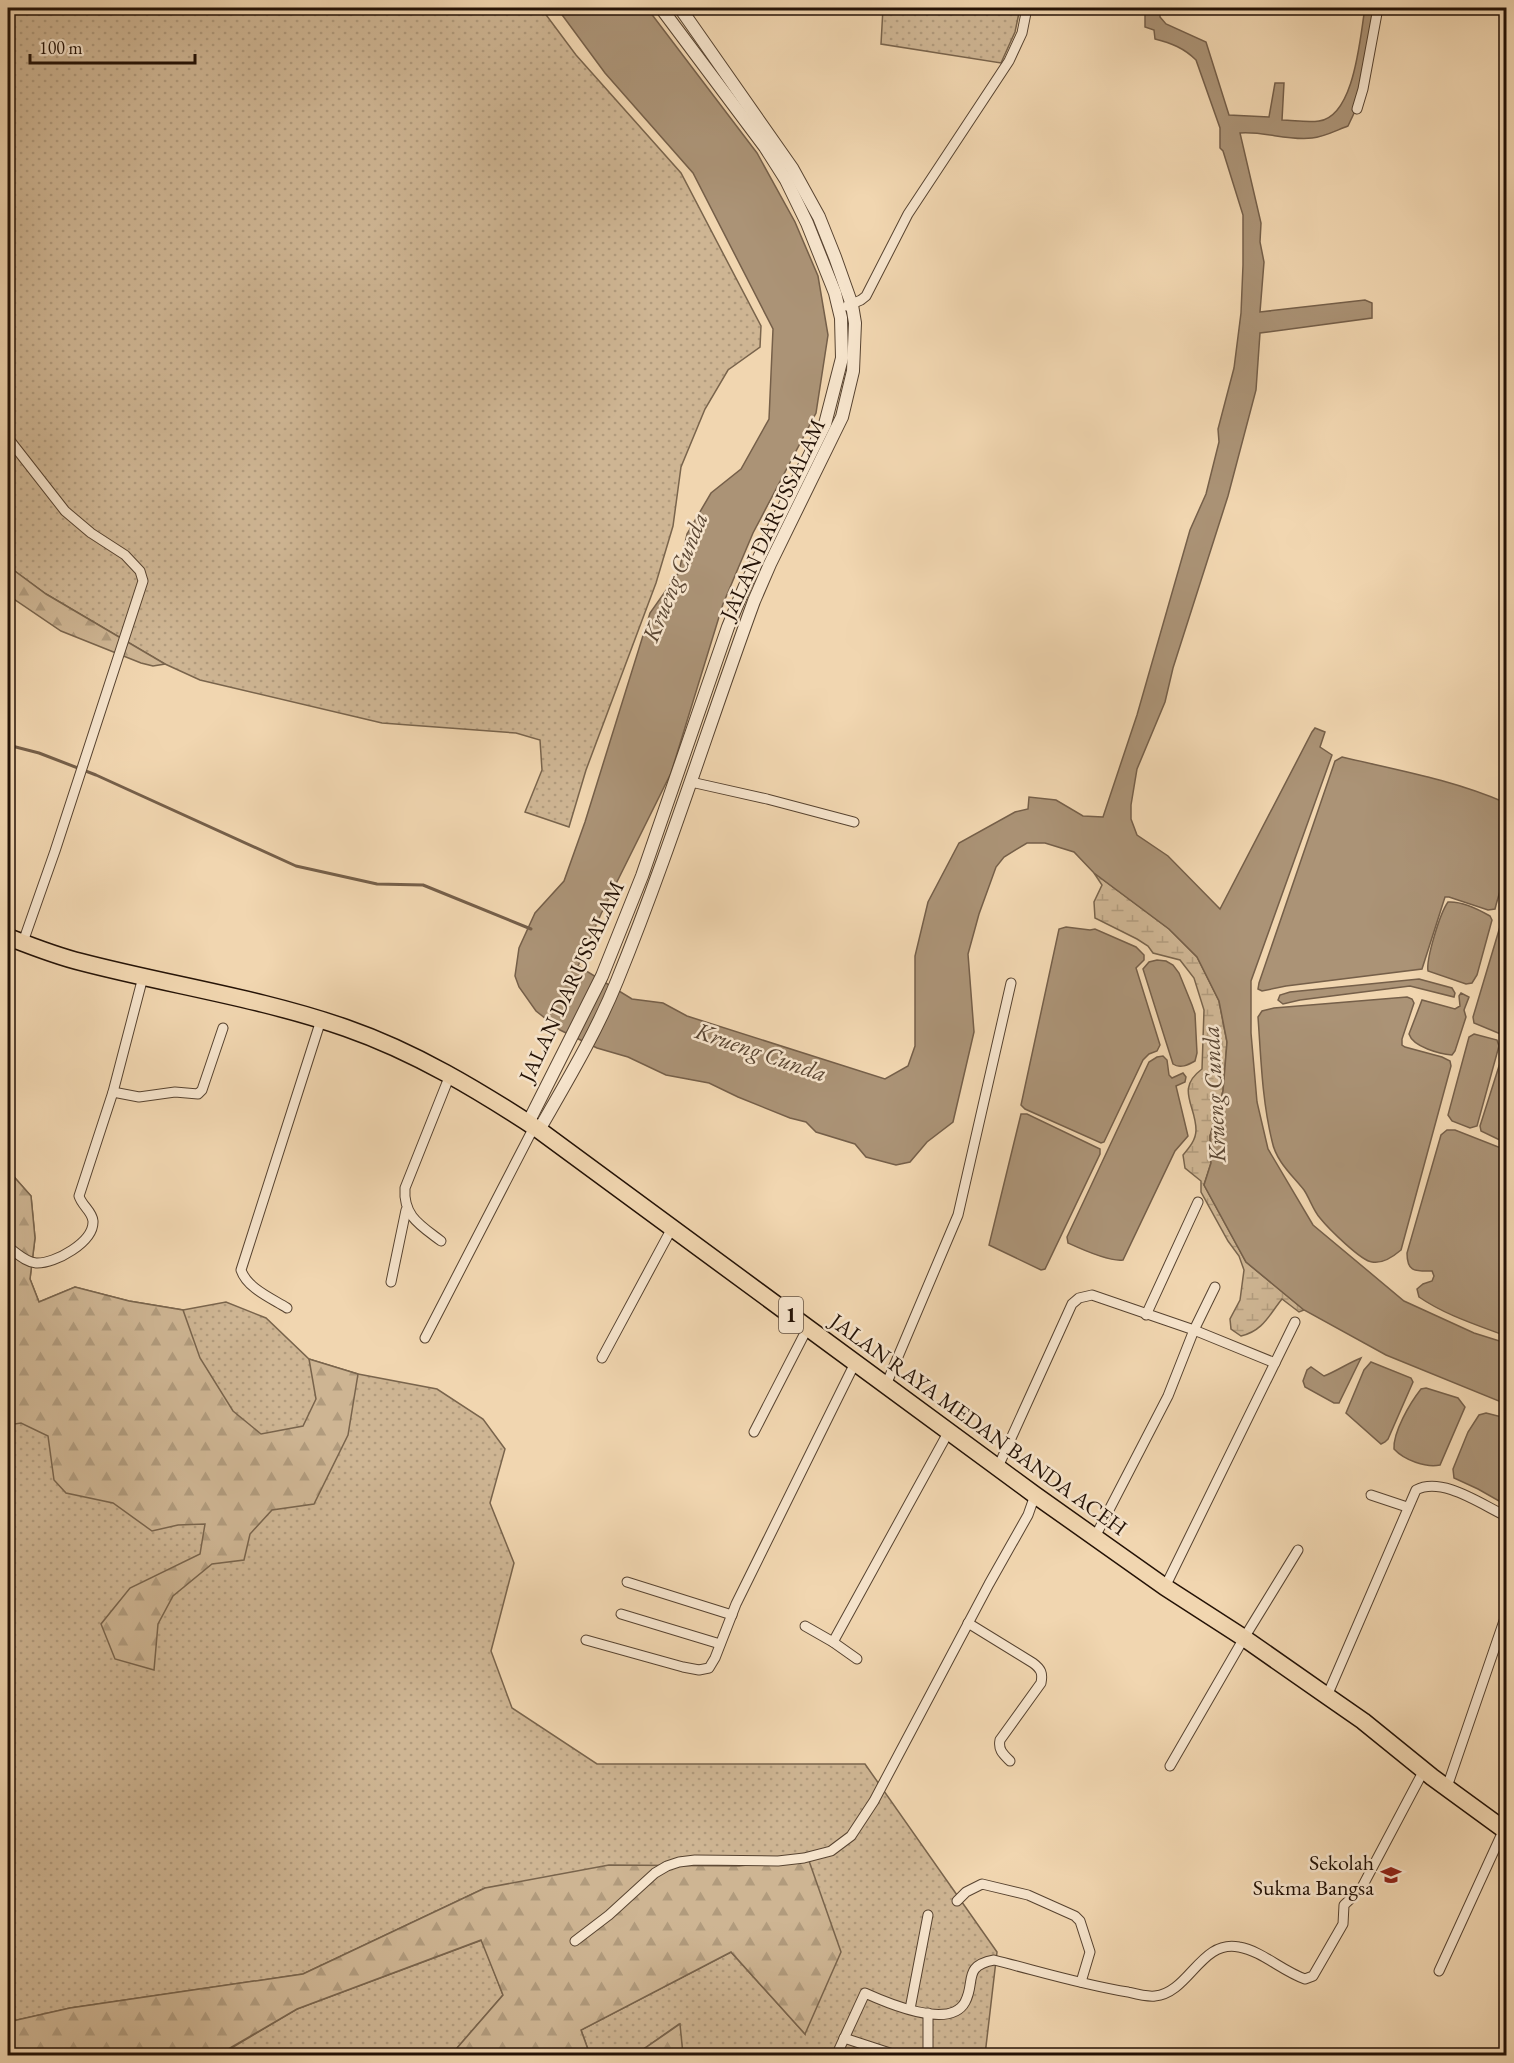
<svg xmlns="http://www.w3.org/2000/svg" width="1514" height="2063" viewBox="0 0 1514 2063" font-family="'EB Garamond',serif">
  <style>
    .grass { fill: url(#grass-dots); stroke: #79644c; stroke-width: 1.5 }
    .forest { fill: url(#forest-firs); stroke: #79644c; stroke-width: 1.5 }
    .wetland { fill: url(#wetland-marsh); stroke: #79644c; stroke-width: 1.5 }
    .water { fill: #ab9376; stroke: #755f49; stroke-width: 1.5 }
    .lines { fill: none; stroke-linecap: round; stroke-linejoin: round }
    .stream { stroke: #755f49; stroke-width: 3 }
    .minor-casing { stroke: #574330; stroke-width: 11 }
    .tertiary-casing { stroke: #574330; stroke-width: 14 }
    .trunk-casing { stroke: #241206; stroke-width: 19 }
    .minor { stroke: #f6e4cc; stroke-width: 9 }
    .tertiary { stroke: #f6e4cc; stroke-width: 12 }
    .trunk { stroke: #f1d6b0; stroke-width: 16 }
    .labels { text-anchor: middle; stroke-width: 5; stroke-linejoin: round; paint-order: stroke }
    .shield { fill: #f6e4cc; stroke: #635141; stroke-width: 1.5 }
    .shield-label { font-size: 21px; font-weight: bold; fill: #241206 }
    .street-label { font-size: 22px; fill: #241206; stroke: #f6e4cc }
    .poi-label { font-size: 22px; fill: #241206; stroke: #f6e4cc; text-anchor: end }
    .water-label { font-size: 24px; font-style: italic; fill: #5a4633; stroke: #f6e4cc }
  </style>
  <defs>
    <pattern id="grass-dots" width="8" height="8" patternUnits="userSpaceOnUse" patternTransform="scale(1.5)"><rect width="8" height="8" fill="#ceb593"/><path d="M2 2h.1M6 6h.1" fill="none" stroke="#b19b7d" stroke-width="1.8" stroke-linecap="round"/></pattern>
    <pattern id="forest-firs" width="22" height="20" patternUnits="userSpaceOnUse" patternTransform="scale(1.5)"><rect width="22" height="20" fill="#ceb593"/><path d="M5 1l3.5 6h-7zM16 11l3.5 6h-7z" fill="#b19b7d"/></pattern>
    <pattern id="wetland-marsh" width="20" height="14" patternUnits="userSpaceOnUse" patternTransform="scale(1.5)"><rect width="20" height="14" fill="#ceb593"/><path d="M1 5h8M5 5V1M11 12h8M15 12V8" fill="none" stroke="#b19b7d"/></pattern>
  </defs>
  <rect width="100%" height="100%" fill="#f1d6b0"/>
  <filter id="stains"><feTurbulence type="fractalNoise" baseFrequency=".00333" numOctaves="4"/><feColorMatrix values="0 0 0 0 .2 0 0 0 0 .09 0 0 0 0 .02 0 0 0 .5 -.17"/></filter>
  <radialGradient id="worn" r=".72"><stop offset=".6" stop-color="#630" stop-opacity="0"/><stop offset="1" stop-color="#630" stop-opacity=".3"/></radialGradient>
  <g class="grass">
    <polygon points="10,8 541,8 576,55 681,173 761,326 760,347 728,370 705,409 681,467 673,526 656,583 586,770 569,827 525,812 542,770 540,740 516,733 382,723 200,680 165,664 46,594 8,566 8,21"/>
    <polygon points="883,8 1020,8 1015,32 1001,63 881,44"/>
    <polygon points="8,1170 31,1196 35,1238 30,1279 39,1302 75,1287 129,1301 183,1310 226,1302 266,1318 309,1359 358,1374 437,1389 483,1419 505,1449 490,1503 514,1563 491,1651 512,1708 597,1764 865,1764 997,1952 985,2055 683,2055 679,2024 635,2055 590,2055 581,2030 731,1952 805,2034 808,1858 485,1888 303,1974 70,2008 8,2022"/>
    <polygon points="482,1940 503,1995 451,2055 218,2056 297,2009"/>
  </g>
  <g class="forest">
    <polygon points="8,566 46,594 165,664 153,666 141,663 61,631 8,595"/>
    <polygon points="8,1170 31,1196 35,1238 30,1279 39,1302 75,1287 129,1301 183,1310 200,1358 233,1411 261,1434 303,1426 316,1399 309,1359 358,1374 348,1435 314,1504 272,1510 250,1534 244,1560 212,1564 173,1596 158,1624 154,1670 115,1659 101,1624 130,1588 200,1554 205,1524 178,1525 152,1531 113,1503 66,1493 54,1480 48,1436 21,1423 8,1425"/>
    <polygon points="808,1858 841,1952 805,2034 731,1952 581,2030 590,2055 451,2055 503,1995 481,1940 297,2009 218,2055 8,2055 8,2022 70,2008 303,1974 485,1888 609,1865 739,1866"/>
    <polygon points="680,2024 683,2055 635,2055"/>
  </g>
  <path class="wetland" d="M 1094,873 L 1169,929 L 1197,957 L 1219,1001 L 1227,1042 L 1223,1091 L 1210,1136 L 1211,1163 L 1204,1185 L 1246,1262 L 1304,1310 L 1299,1312 L 1282,1299 C 1269,1315 1263,1331 1241,1336 L 1231,1329 L 1230,1319 L 1240,1300 L 1244,1270 L 1239,1256 L 1228,1241 L 1201,1192 L 1201,1181 L 1185,1168 L 1183,1155 C 1189,1148 1196,1140 1196,1130 C 1196,1105 1175,1089 1202,1069 L 1204,1010 L 1194,978 L 1180,960 L 1153,953 L 1148,946 L 1137,939 L 1095,918 L 1094,902 L 1102,885 Z"/>
  <g class="water">
    <path d="M 557,8 L 647,8 L 757,153 L 795,222 L 818,276 L 828,335 L 816,413 L 753,533 L 723,604 L 671,773 L 601,914 L 578,966 L 632,999 L 663,1003 L 687,1016 L 885,1079 L 908,1066 L 915,1046 L 915,956 L 928,902 L 959,843 L 1015,812 L 1028,809 L 1029,797 L 1056,800 L 1083,816 L 1103,817 L 1137,715 L 1190,530 L 1206,494 L 1219,442 L 1218,429 L 1234,368 L 1241,313 L 1243,265 L 1243,215 L 1223,151 L 1220,148 L 1220,128 L 1196,60 C 1184,48 1171,43 1155,39 L 1154,30 L 1145,27 L 1145,8 L 1160,8 L 1160,17 L 1166,24 L 1206,42 L 1229,115 L 1269,117 L 1275,83 L 1284,83 L 1282,120 C 1293,120 1307,123 1319,121 C 1355,116 1360,36 1365,8 L 1377,8 L 1356,109 L 1348,126 C 1337,130 1324,137 1312,138 C 1288,141 1264,131 1240,133 L 1261,223 L 1260,242 L 1264,262 L 1260,312 L 1365,300 L 1372,303 L 1372,318 L 1260,333 L 1256,390 L 1228,496 L 1173,668 L 1165,702 L 1137,769 L 1131,805 L 1131,819 L 1137,835 L 1168,856 L 1220,909 L 1312,732 L 1315,728 L 1325,732 L 1320,747 L 1332,755 L 1251,981 L 1251,1033 L 1257,1102 L 1268,1149 L 1313,1225 L 1404,1301 L 1474,1333 L 1506,1343 L 1506,1404 L 1386,1355 L 1304,1310 L 1246,1262 L 1204,1185 L 1211,1163 L 1210,1136 L 1223,1091 L 1227,1042 L 1219,1001 L 1197,957 L 1169,929 L 1094,873 L 1074,852 L 1045,843 L 1027,843 L 1004,857 L 996,867 L 979,914 L 968,954 L 974,1032 L 953,1122 L 927,1142 L 910,1162 L 896,1165 L 866,1157 L 855,1144 L 816,1132 L 806,1122 L 790,1118 L 738,1097 L 709,1083 L 666,1075 L 628,1057 L 597,1048 L 560,1030 L 536,1011 L 519,987 L 515,976 L 519,948 L 535,913 L 564,881 L 585,822 L 650,613 L 679,572 L 687,534 L 711,493 L 741,469 L 769,419 L 773,329 L 693,173 L 605,73 Z"/>
    <path d="M 1342,757 C 1397,770 1454,780 1506,803 L 1506,870 L 1496,905 L 1495,909 L 1488,910 L 1449,897 L 1445,897 L 1422,969 L 1286,986 L 1262,991 L 1258,989 L 1259,983 L 1335,761 Z"/>
    <path d="M 1448,902 C 1462,901 1478,909 1490,916 L 1492,920 L 1477,975 L 1472,983 L 1466,984 L 1428,971 C 1426,959 1440,913 1448,902 Z"/>
    <polygon points="1502,920 1506,921 1506,1030 1503,1035 1474,1023 1473,1017"/>
    <polygon points="1066,927 1090,930 1095,929 1136,947 1144,955 1144,960 1136,968 1160,1045 1157,1051 1149,1054 1143,1060 1104,1142 1101,1143 1025,1109 1021,1105 1059,929"/>
    <path d="M 1157,960 L 1166,961 L 1173,965 L 1179,973 L 1192,1005 L 1195,1014 L 1197,1053 L 1195,1061 C 1188,1065 1180,1069 1173,1064 L 1143,969 L 1149,962 Z"/>
    <polygon points="1419,979 1452,988 1455,993 1454,997 1410,986 1300,1000 1283,1004 1278,1000 1280,995 1290,992"/>
    <path d="M 1461,993 L 1469,997 L 1464,1010 L 1466,1017 L 1455,1051 L 1452,1055 C 1440,1054 1413,1047 1409,1034 L 1422,1000 L 1455,1009 L 1460,1006 L 1459,996 Z"/>
    <path d="M 1407,997 L 1412,999 L 1414,1003 L 1402,1039 L 1402,1045 L 1405,1047 L 1442,1057 L 1450,1061 L 1451,1066 L 1401,1250 C 1394,1256 1382,1264 1372,1262 C 1361,1261 1328,1228 1320,1218 C 1313,1210 1310,1199 1304,1190 C 1291,1174 1276,1161 1272,1141 C 1262,1100 1261,1058 1258,1017 L 1262,1011 L 1274,1008 Z"/>
    <polygon points="1474,1034 1497,1040 1499,1046 1477,1126 1470,1128 1452,1121 1448,1115 1469,1037"/>
    <polygon points="1506,1044 1506,1143 1481,1131 1480,1126"/>
    <path d="M 1163,1056 L 1167,1060 L 1169,1075 L 1172,1078 L 1183,1073 L 1186,1077 L 1185,1082 L 1176,1086 L 1188,1136 L 1175,1151 L 1123,1260 C 1109,1262 1081,1249 1068,1243 L 1067,1237 L 1149,1062 L 1157,1057 Z"/>
    <polygon points="1021,1114 1027,1114 1100,1149 1100,1154 1045,1269 1041,1270 989,1245"/>
    <path d="M 1447,1130 L 1455,1130 L 1506,1150 L 1506,1336 C 1477,1325 1445,1315 1419,1297 L 1417,1289 L 1423,1284 L 1432,1281 L 1434,1276 L 1432,1271 C 1416,1271 1407,1273 1407,1253 L 1441,1135 Z"/>
    <path d="M 1361,1358 L 1339,1403 L 1334,1403 L 1305,1387 L 1303,1381 L 1307,1370 L 1311,1367 L 1324,1376 C 1337,1371 1348,1363 1361,1358 Z"/>
    <polygon points="1371,1362 1411,1378 1413,1382 1388,1439 1385,1442 1381,1444 1346,1413 1364,1370"/>
    <path d="M 1426,1388 L 1458,1398 L 1465,1407 L 1440,1465 C 1426,1468 1404,1460 1394,1449 C 1393,1432 1410,1403 1421,1389 Z"/>
    <polygon points="1486,1413 1506,1418 1506,1505 1478,1489 1454,1478 1453,1469 1468,1432 1479,1415"/>
  </g>
  <g class="lines">
    <polyline class="stream" points="8,745 39,753 96,775 296,866 377,884 423,885 531,929"/>
    <g class="minor-casing">
      <g id="minor">
        <polyline points="1357,109 1363,89 1378,8"/>
        <polyline points="847,306 861,300 866,296 908,214 1009,61 1022,33 1027,8"/>
        <polyline points="8,438 65,511 91,533 125,555 140,571 143,581 55,851 23,942"/>
        <polyline points="691,782 767,799 854,822"/>
        <polyline points="113,1092 139,1097 175,1092 198,1094 202,1090 223,1028"/>
        <path d="M 441,1241 C 420,1225 403,1216 405,1188 L 450,1075"/>
        <path d="M 8,1247 C 17,1253 25,1262 36,1263 C 55,1264 94,1242 93,1221 C 92,1211 82,1206 79,1196 L 113,1092 L 143,977"/>
        <polyline points="391,1282 406,1210"/>
        <path d="M 287,1308 C 271,1298 247,1288 241,1270 L 321,1020"/>
        <polyline points="1146,1315 1198,1202"/>
        <polyline points="425,1338 534,1127"/>
        <polyline points="602,1358 672,1228"/>
        <polyline points="886,1385 958,1215 1011,983"/>
        <polyline points="754,1432 808,1327"/>
        <polyline points="998,1467 1072,1304 1079,1298 1092,1295 1194,1330 1215,1287"/>
        <polyline points="1371,1495 1407,1507"/>
        <polyline points="1095,1537 1168,1396 1194,1330 1275,1363"/>
        <polyline points="627,1582 732,1615"/>
        <polyline points="1165,1587 1295,1322"/>
        <polyline points="621,1614 720,1644"/>
        <path d="M 968,1623 L 1033,1663 C 1041,1669 1043,1673 1041,1683 L 1000,1740 C 998,1750 1003,1754 1010,1761"/>
        <polyline points="805,1626 833,1642 857,1659"/>
        <polyline points="586,1640 683,1667 699,1670 709,1668 715,1658 736,1604 855,1363"/>
        <polyline points="833,1642 949,1431"/>
        <path d="M 1327,1696 L 1416,1490 C 1442,1476 1482,1505 1506,1516"/>
        <polyline points="1170,1766 1244,1638 1298,1550"/>
        <polyline points="1447,1787 1506,1615"/>
        <polyline points="957,1901 966,1892 982,1884 1028,1895 1075,1916 1080,1921 1090,1952 1081,1982"/>
        <polyline points="575,1941 609,1915 655,1873 667,1866 679,1862 695,1860 778,1861 804,1858 831,1851 851,1836 874,1801 989,1584 1028,1515 1035,1495"/>
        <polyline points="1439,1971 1504,1829"/>
        <polyline points="910,2009 928,1915"/>
        <polyline points="844,2038 899,2056"/>
        <path d="M 836,2056 L 865,1993 C 887,2003 950,2030 965,2002 C 976,1982 962,1966 994,1960 C 1038,1971 1083,1985 1128,1992 C 1136,1994 1147,1997 1155,1996 C 1189,1993 1201,1939 1239,1947 C 1262,1951 1282,1971 1305,1979 L 1313,1976 L 1343,1924 L 1344,1905 L 1361,1889 L 1424,1770"/>
        <polyline points="928,2056 928,2013"/>
      </g>
    </g>
    <g class="tertiary-casing">
      <g id="tertiary">
        <polyline points="528,1123 602,976 642,876 728,627 745,586 825,424 842,358 841,318 835,293 807,223 786,180 765,147 661,8"/>
        <path d="M 539,1130 C 567,1081 596,1033 617,981 C 668,856 708,727 754,601 L 770,564 L 842,417 L 853,371 L 855,323 L 852,305 L 835,257 L 819,217 L 792,168 L 680,8"/>
      </g>
    </g>
    <g class="trunk-casing">
      <path id="trunk" d="M 8,937 C 31,946 56,956 81,962 C 169,985 260,998 346,1028 C 415,1052 478,1090 539,1130 L 1035,1495 L 1165,1587 L 1244,1638 L 1327,1696 L 1363,1721 L 1432,1777 L 1506,1831"/>
    </g>
    <use href="#minor" class="minor"/>
    <use href="#tertiary" class="tertiary"/>
    <use href="#trunk" class="trunk"/>
  </g>
  <defs>
    <g id="school-bare" transform="scale(1.62)"><path d="M0-5L7-2L0 1L-7-2ZM-4 1L0 2.5L4 1V4Q0 6-4 4Z" fill="#8f2418" stroke="#f6e4cc" stroke-width="2.5" paint-order="stroke"/></g>
  </defs>
  <g fill-rule="evenodd">
    <use href="#school-bare" x="1391" y="1875"/>
  </g>
  <g class="labels">
    <rect class="shield" x="779" y="1297" width="24" height="36" rx="4.5"/>
    <g class="shield-label">
      <text x="791" y="1322">1</text>
    </g>
    <g class="street-label">
      <text transform="translate(772 519) rotate(-65)" y="8">JALAN DARUSSALAM</text>
      <text transform="translate(571 981) rotate(-65)" y="8">JALAN DARUSSALAM</text>
      <text transform="translate(979 1424) rotate(36)" y="8">JALAN RAYA MEDAN BANDA ACEH</text>
    </g>
    <g class="poi-label">
      <text x="1374" y="1870">Sekolah<tspan x="1374" dy="25">Sukma Bangsa</tspan></text>
    </g>
    <g class="water-label">
      <text transform="translate(675 577) rotate(-68)" y="8">Krueng Cunda</text>
      <text transform="translate(761 1052) rotate(19)" y="8">Krueng Cunda</text>
      <text transform="translate(1214 1094) rotate(-93)" y="8">Krueng Cunda</text>
    </g>
  </g>
  <rect width="1514" height="2063" fill="none" stroke="#f1d6b0" stroke-width="30"/>
  <rect x="9" y="9" width="1496" height="2045" fill="none" stroke="#241206" stroke-width="3"/>
  <rect x="15" y="15" width="1484" height="2033" fill="none" stroke="#241206" stroke-width="1.5"/>
  <path d="M30 54v9h165v-9" fill="none" stroke="#241206" stroke-width="3"/>
  <text x="39" y="54" font-size="18" fill="#241206" stroke="#f6e4cc" stroke-width="4.5" paint-order="stroke">100 m</text>
  <rect width="100%" height="100%" filter="url(#stains)"/>
  <rect width="100%" height="100%" fill="url(#worn)"/>
</svg>
